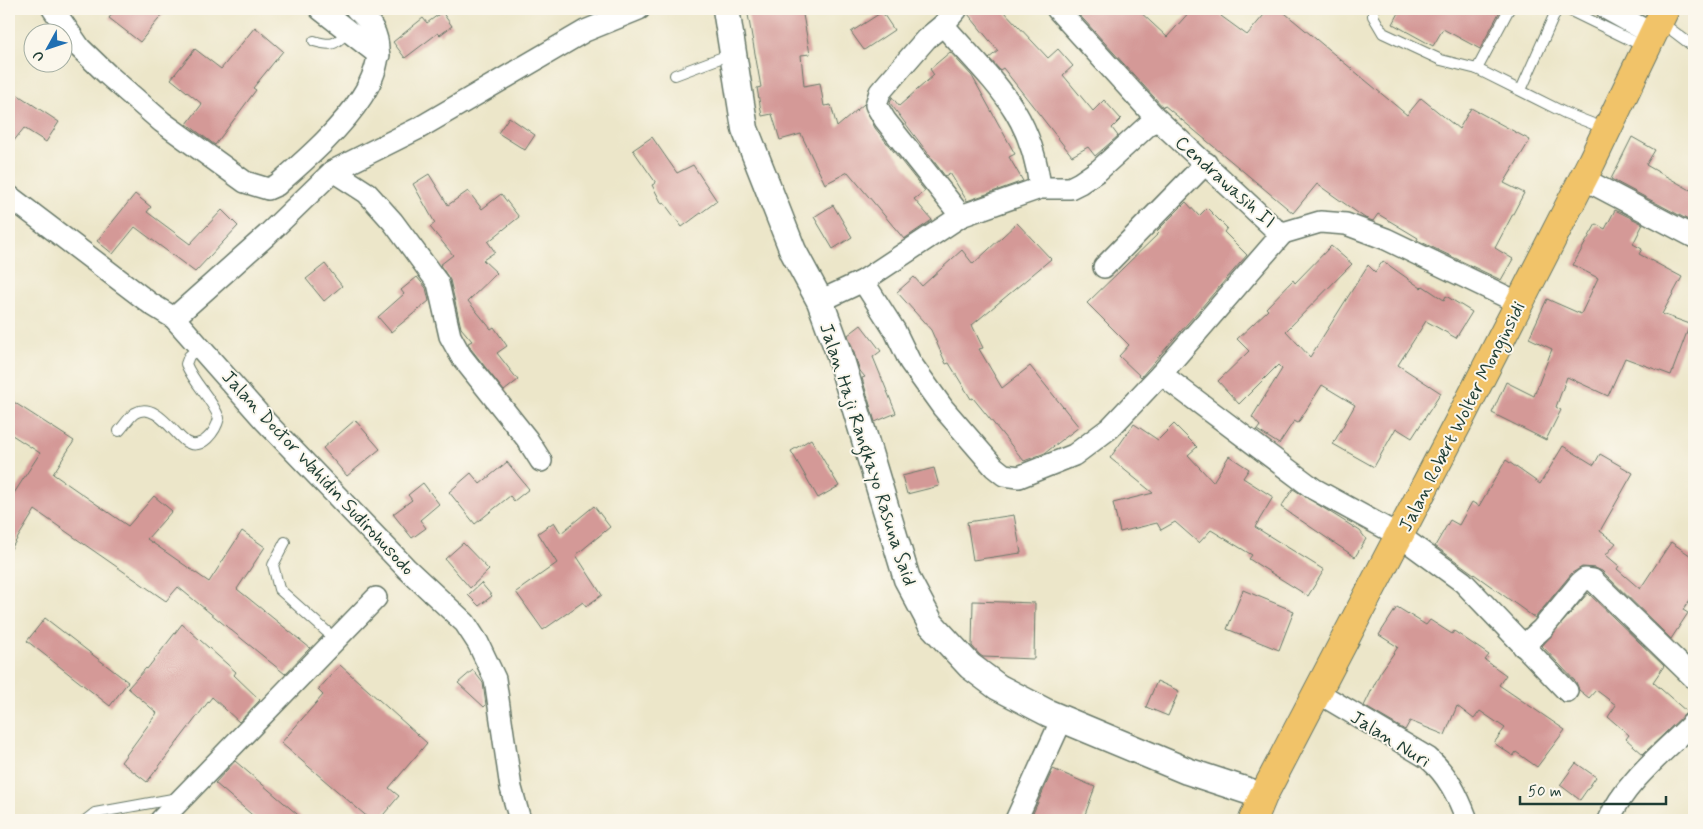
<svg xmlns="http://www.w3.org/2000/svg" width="1703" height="829" viewBox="0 0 1703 829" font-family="Mynerve,sans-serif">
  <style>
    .building { fill: #d49997 }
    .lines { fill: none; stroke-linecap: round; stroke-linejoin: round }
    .service-casing { stroke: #677868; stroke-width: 12 }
    .minor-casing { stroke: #677868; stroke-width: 24 }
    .tertiary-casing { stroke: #677868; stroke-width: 29 }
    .trunk-casing { stroke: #677868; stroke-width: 30 }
    .service { stroke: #fff; stroke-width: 10 }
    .minor { stroke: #fff; stroke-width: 21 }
    .tertiary { stroke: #fff; stroke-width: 26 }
    .trunk { stroke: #f1c369; stroke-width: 28 }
    .labels { text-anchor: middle; stroke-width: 4; stroke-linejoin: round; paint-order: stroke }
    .street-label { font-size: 19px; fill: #1f3d34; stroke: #fbf7ec }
  </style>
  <rect width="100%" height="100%" fill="#fbf7ec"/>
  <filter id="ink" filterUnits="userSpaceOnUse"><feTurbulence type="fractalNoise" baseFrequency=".02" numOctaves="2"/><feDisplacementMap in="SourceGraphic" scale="10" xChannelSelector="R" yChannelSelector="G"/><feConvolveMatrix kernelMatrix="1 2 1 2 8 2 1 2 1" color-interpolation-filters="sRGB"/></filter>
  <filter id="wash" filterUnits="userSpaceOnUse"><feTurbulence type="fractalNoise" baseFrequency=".0096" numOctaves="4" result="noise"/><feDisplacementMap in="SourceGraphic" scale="20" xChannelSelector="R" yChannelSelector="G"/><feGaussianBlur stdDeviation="1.12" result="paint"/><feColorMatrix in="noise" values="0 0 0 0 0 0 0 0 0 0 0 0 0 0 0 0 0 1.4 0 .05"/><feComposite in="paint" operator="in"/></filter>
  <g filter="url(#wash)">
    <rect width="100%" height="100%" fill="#ece6c9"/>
    <g id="blocks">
      <g class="building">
        <polygon points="116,9 167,9 140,42 109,18"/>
        <polygon points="747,9 802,9 810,54 801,55 804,86 820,83 824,106 831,105 837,127 864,104 875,128 925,191 914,199 932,220 904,239 848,172 825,184 801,134 780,140 772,114 762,116 757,88 761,87"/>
        <polygon points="969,9 1002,9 1048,58 1058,49 1073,66 1063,75 1093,111 1104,100 1121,119 1112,128 1118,136 1095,156 1088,147 1072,156 1003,68 1000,70 989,58 998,51 968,14"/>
        <polygon points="1074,9 1137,9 1167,37 1192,9 1228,9 1221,16 1247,35 1269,9 1280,9 1407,115 1421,98 1459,129 1471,108 1530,140 1504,183 1524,193 1495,248 1513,259 1501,280 1417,240 1418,238 1378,214 1373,221 1365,218 1317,184 1293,213 1164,105 1163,107"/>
        <polygon points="1401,9 1501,9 1480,49 1443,29 1433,46 1393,24"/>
        <polygon points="442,12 452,26 440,35 438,33 405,58 393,42 423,18 427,23"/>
        <polygon points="882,12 894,30 864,50 851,32"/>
        <polygon points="255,27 283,51 253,88 256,90 215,145 187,124 202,104 171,79 195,49 221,69"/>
        <polygon points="950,52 972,76 1015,154 1009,157 1023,181 967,201 950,173 945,176 890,103 892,97 899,106 934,75 930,69"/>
        <polygon points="9,89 59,122 46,142 24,128 9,147"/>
        <polygon points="509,117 535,135 525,150 498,133"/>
        <polygon points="652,137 677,173 693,165 717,201 682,227 664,203 662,204 652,185 656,183 633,150"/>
        <polygon points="1632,137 1655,150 1646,165 1694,192 1694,223 1611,179"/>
        <polygon points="429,174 448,205 468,191 482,209 501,194 519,217 488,242 495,252 483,260 497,273 468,301 491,329 494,327 507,346 497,353 518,380 504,391 471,349 468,343 472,341 461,328 450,280 440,265 453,255 430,227 435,223 413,184"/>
        <polygon points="135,194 151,207 147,212 190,244 222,210 238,226 195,272 135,227 113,254 97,241"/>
        <polygon points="1186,202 1199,216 1207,208 1227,228 1224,232 1247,255 1141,377 1119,356 1129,345 1087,303 1159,233 1157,231"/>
        <polygon points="833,205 852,237 833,249 814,217"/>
        <polygon points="1615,210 1643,224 1633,244 1642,249 1639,254 1682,277 1662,314 1690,324 1671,375 1625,358 1608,396 1567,377 1556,407 1561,410 1546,440 1492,413 1506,382 1534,396 1552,349 1529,338 1547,299 1581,314 1598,278 1573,265 1596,224 1605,229"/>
        <polygon points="1017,223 1051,259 972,325 983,348 979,349 1002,388 1030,366 1079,427 1045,453 1024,461 973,398 971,399 949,363 946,364 931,330 897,292 914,277 922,286 962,250 973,264"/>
        <polygon points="1331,246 1352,264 1286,331 1310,357 1368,265 1375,272 1383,261 1421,288 1423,286 1444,300 1446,296 1472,312 1456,338 1426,321 1398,365 1441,393 1412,438 1396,428 1374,467 1333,444 1355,405 1322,385 1298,423 1294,421 1279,444 1257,430 1260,426 1252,417 1282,369 1278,365 1239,404 1218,381 1249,351 1237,339 1268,310 1266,308 1293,280 1295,283"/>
        <polygon points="325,264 342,286 324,301 306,279"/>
        <polygon points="417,277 426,288 429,301 391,332 378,317 404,294 401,290"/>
        <polygon points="861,325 881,351 873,357 896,413 875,422 862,378 865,377 860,371 848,335"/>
        <polygon points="9,399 74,441 53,474 128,526 154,496 172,511 147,539 209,582 242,531 265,547 237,589 310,648 285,674 178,587 166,601 35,510 9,552 9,501 40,453 9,433"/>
        <polygon points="355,420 380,449 347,476 323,448"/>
        <polygon points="1134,424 1158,440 1174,424 1197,447 1188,455 1213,482 1229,456 1249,469 1243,478 1273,497 1255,527 1324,570 1308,596 1249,559 1252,555 1211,530 1199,543 1175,522 1161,530 1157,523 1120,532 1113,503 1153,493 1110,458"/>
        <polygon points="811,439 839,486 818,498 791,451"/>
        <polygon points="1563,446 1594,465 1600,454 1633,473 1600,531 1616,543 1606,555 1619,566 1617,569 1640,589 1671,542 1694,558 1694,594 1683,610 1688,613 1671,639 1602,571 1595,568 1582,567 1572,573 1535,618 1435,546 1450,520 1459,525 1472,502 1479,506 1506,460 1540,484"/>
        <polygon points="507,462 529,489 514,501 510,496 475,524 449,492 471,473 480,484"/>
        <polygon points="934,468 939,486 907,494 902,476"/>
        <polygon points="423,483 439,504 420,520 426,528 412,538 393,514 412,500 408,495"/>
        <polygon points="1293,489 1360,531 1366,539 1355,557 1281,507"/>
        <polygon points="594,506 610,527 576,555 602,595 586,606 583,602 543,630 516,592 557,563 538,533 554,522 561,533"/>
        <polygon points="1014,515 1021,553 973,560 967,522"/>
        <polygon points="463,543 489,570 470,588 445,559"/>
        <polygon points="481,583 492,596 479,606 468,595"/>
        <polygon points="1243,590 1294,611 1279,650 1227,629"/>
        <polygon points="1588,593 1664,666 1653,682 1687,712 1643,754 1626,739 1629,735 1608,717 1616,705 1596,690 1589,698 1579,690 1576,682 1542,646"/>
        <polygon points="973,601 1035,603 1034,659 983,657 980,655 972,646"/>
        <polygon points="1397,607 1426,625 1430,620 1452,634 1454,631 1489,655 1485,660 1506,675 1499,685 1565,730 1537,767 1516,752 1513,756 1494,743 1505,728 1480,711 1474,719 1457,706 1445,735 1410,721 1405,730 1364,706 1380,673 1398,647 1379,635"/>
        <polygon points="45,618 128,682 110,706 27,641"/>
        <polygon points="182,624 236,672 234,675 260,700 239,722 212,697 147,782 121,762 157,713 128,688 146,668 147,669"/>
        <polygon points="340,665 427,743 389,788 399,796 379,820 371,820 281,743 323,695 318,690"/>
        <polygon points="473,670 483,683 486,705 484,707 458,683"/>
        <polygon points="1157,681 1179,691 1168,716 1146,707"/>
        <polygon points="235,761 304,820 258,820 215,783"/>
        <polygon points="1576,763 1596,777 1580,800 1560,785"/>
        <polygon points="1053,769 1095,787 1083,820 1030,820"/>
      </g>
    </g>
  </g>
  <g filter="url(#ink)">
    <use href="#blocks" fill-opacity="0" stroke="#677868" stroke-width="1"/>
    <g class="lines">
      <g class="service-casing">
        <g id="service">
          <polyline points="1373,9 1373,16 1383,33 1441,60 1477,69"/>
          <polyline points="1509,9 1477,69 1565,113 1606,129"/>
          <polyline points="1567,9 1645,47"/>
          <polyline points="1661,22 1694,47"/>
          <path d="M 314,41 C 334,47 335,44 350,30"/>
          <polyline points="675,75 731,54"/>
          <polyline points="1521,90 1557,9"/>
          <path d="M 119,431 C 124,426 129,417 135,413 C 155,401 173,433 186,442 C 202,451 216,431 219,418 C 212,398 194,384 186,364 L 189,356 L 201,346"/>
          <polyline points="285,542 273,565 279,589 335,639"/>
          <polyline points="86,820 95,813 178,798"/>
        </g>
      </g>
      <g class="minor-casing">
        <g id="minor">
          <path d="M 53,9 L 80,48 L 107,74 L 162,122 L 245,182 L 268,189 L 277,185 C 317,149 424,63 356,9"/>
          <polyline points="320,9 379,55"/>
          <polyline points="957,9 943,25 926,39 880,92 876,105 885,120 961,216"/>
          <polyline points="1057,9 1156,118 1275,229 1283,233 1320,222 1346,224 1386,239 1519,303"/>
          <polyline points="1607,9 1652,34"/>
          <path d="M 943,25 C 991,80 1032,111 1040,188"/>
          <polyline points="333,171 367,193 393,222 438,283 450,336 461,356 527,439 541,461"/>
          <polyline points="1582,178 1694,237"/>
          <polyline points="9,196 151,304 174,318 265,421 407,569 465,623 478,643 495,679 511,788 520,820"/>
          <polyline points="1104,267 1206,163"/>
          <polyline points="863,281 895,331 910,362 943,408 994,467 1004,475 1019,477 1074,455 1110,428 1161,374 1283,233"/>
          <polyline points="820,301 863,281 961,216 1040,188 1070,188 1080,183 1099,170 1156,118"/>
          <polyline points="174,318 267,235 333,171 419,128 585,31 639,9"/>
          <polyline points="1161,374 1314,489 1400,536 1463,582 1567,691"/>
          <polyline points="1523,646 1542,629 1580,583 1585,579 1593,580 1694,678"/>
          <path d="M 1317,692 L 1428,758 C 1448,775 1458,796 1467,820"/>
          <polyline points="161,820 376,598"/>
          <polyline points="1016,820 1062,719"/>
          <path d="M 1609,820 C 1623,784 1666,750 1694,722"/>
        </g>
      </g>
      <g class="tertiary-casing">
        <polyline id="tertiary" points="726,9 745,129 793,251 820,301 838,350 907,579 931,624 970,666 998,687 1048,713 1187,771 1263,796"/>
      </g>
      <g class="trunk-casing">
        <polyline id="trunk" points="1253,820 1263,796 1460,419 1591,163 1665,9"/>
      </g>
      <use href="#service" class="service"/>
      <use href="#minor" class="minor"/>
      <use href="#tertiary" class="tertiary"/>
      <use href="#trunk" class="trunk"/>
    </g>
  </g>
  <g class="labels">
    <g class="street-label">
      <text transform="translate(1226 181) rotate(42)" y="7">Cendrawasih II</text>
      <text transform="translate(1461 416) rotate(-63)" y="7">Jalan Robert Wolter Monginsidi</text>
      <text transform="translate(869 454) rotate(72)" y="7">Jalan Haji Rangkayo Rasuna Said</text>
      <text transform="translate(319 472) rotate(47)" y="7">Jalan Doctor Wahidin Sudirohusodo</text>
      <text transform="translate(1391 738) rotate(32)" y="7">Jalan Nuri</text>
    </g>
  </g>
  <rect width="1703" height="829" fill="none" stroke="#fbf7ec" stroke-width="30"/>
  <g transform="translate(48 48) rotate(230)"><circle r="24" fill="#fbf7ec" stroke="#a3ada2"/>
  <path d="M0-4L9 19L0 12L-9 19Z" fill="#1f6fb2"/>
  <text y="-8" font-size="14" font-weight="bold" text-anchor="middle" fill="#1f3d34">U</text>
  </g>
  <path d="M1520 796v8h146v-8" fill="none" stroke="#1f3d34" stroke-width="2.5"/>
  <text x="1528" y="796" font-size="15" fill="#1f3d34" stroke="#fbf7ec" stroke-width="4" paint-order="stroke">50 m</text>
</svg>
